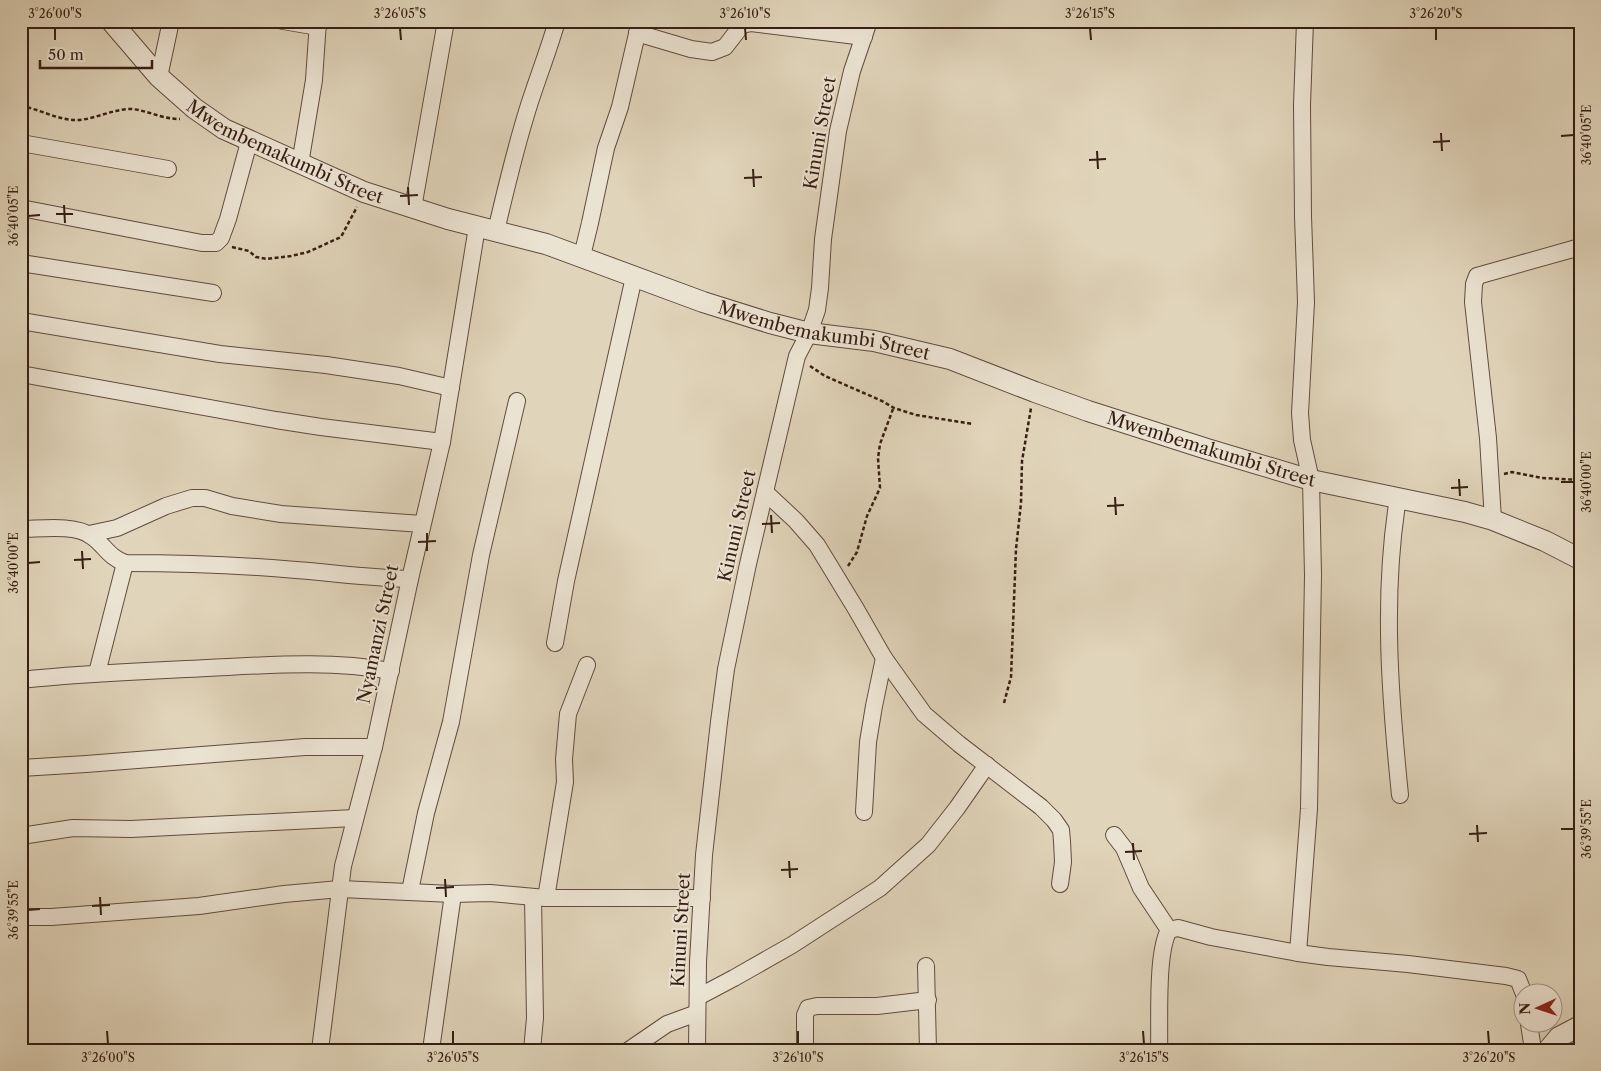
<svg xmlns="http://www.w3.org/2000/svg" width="1601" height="1071" viewBox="0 0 1601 1071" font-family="'Libre Caslon Text',serif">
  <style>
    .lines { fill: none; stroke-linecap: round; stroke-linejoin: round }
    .minor-casing { stroke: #614c3d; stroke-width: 18 }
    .tertiary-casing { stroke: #614c3d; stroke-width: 22 }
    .path { stroke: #371e13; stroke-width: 2.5; stroke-dasharray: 4 2.5; stroke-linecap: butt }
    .minor { stroke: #ebe3d2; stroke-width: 16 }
    .tertiary { stroke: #ebe3d2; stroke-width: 20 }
    .ticks { fill: none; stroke: #371e13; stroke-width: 2 }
    .labels { text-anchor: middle; stroke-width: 4; stroke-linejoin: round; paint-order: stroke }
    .street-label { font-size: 18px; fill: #371e13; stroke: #ebe3d2 }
    .neatline { fill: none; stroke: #371e13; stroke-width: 2 }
    .ticks-label { font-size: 12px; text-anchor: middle; fill: #371e13 }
  </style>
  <rect width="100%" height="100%" fill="#e0d4ba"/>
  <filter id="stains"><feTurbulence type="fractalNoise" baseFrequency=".004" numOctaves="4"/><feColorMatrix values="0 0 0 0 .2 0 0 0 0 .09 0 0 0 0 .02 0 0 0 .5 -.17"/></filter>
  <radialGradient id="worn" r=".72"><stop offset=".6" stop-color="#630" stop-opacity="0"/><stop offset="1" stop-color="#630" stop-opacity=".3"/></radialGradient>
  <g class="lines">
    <g class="minor-casing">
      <g id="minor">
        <polyline points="283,21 318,27"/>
        <polyline points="637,33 691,49 712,52 725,47 742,25 751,23 864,37"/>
        <polyline points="159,77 171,21"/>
        <polyline points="21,143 168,169"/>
        <polyline points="300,164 314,80 318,21"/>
        <polyline points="21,208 202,243 216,243 221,238 228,219 249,142"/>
        <polyline points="413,208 446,21"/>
        <path d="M 496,231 C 506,188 516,146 529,105 C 538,77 549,49 557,21"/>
        <polyline points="582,256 590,223 606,148 620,107 640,21"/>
        <polyline points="21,263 213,293"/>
        <polyline points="21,321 220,354 326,365 399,376 451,388"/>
        <polyline points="21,374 276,420 321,427 442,442"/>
        <polyline points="765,492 796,521 817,545 856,609 884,658 924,714 959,744 1041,807 1054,820 1061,830 1062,841 1063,862 1060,884"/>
        <path d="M 1398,498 C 1382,596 1390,697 1400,795"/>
        <polyline points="1493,520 1488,438 1473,302 1474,284 1477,276 1580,247"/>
        <path d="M 21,529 C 40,529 75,524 91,536 C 105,545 107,556 125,563 C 182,563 239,565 296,570 C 334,573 372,578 410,579"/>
        <polyline points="89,534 117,528 166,506 192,498 205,498 232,506 281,514 422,524"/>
        <polyline points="555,643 566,581 634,277"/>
        <polyline points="97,673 125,563"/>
        <path d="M 21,680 C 83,673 146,671 208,668 C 269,665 331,660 391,671"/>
        <polyline points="21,768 86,764 305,747 374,747"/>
        <polyline points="864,812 868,742 874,706 884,658"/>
        <polyline points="1114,835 1124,848 1141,888 1169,930"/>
        <polyline points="21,836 73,828 131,829 355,818"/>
        <polyline points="410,891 426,813 451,722 481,555 517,401"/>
        <polyline points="546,898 565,782 564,759 568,714 587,665"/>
        <polyline points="21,917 51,917 199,906 284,894 340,889 453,894 490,893 546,898 702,898"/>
        <polyline points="1298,953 1309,809 1313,575 1311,480 1302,440 1300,413 1306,302 1303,216 1302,105 1305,21"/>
        <polyline points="926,966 928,1050"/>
        <polyline points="698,997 734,978 792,945 880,888 928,845 957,808 987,765"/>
        <polyline points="1529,1024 1533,1050"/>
        <polyline points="320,1050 343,866 374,747 410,579 442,442 477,227"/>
        <polyline points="431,1050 453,894"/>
        <polyline points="532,1050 535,1018 533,897"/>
        <polyline points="629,1050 667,1024 697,1013"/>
        <polyline points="697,1050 698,962 704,855 719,722 726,669 748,564 797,356 809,333 817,310 820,288 823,239 838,131 852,71 869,21"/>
        <polyline points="805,1050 805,1015 808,1008 817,1006 877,1006 928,1000"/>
        <path d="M 1159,1050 C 1160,1021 1156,953 1169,930 L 1178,928 L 1211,937 L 1298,953 L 1328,957 L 1408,964 L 1506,976 L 1518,979 L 1524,994"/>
      </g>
    </g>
    <g class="tertiary-casing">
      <g id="tertiary">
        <path id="s1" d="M 111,21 L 159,77 L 194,108 L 224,129 L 364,192 L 448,219 L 546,244 L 703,302 L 770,323 L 809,333 L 874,341 L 950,359 L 1035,392 L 1088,411 L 1207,449 L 1311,480 L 1465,512 L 1493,520 L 1545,541 L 1580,559"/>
        <polyline points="1548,1050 1559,1037 1580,1026"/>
      </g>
    </g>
    <g class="path">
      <path d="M 21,106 C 40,109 59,121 78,120 C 96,119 112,109 131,109 C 147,110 161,119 180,119"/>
      <polyline points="232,247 249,251 256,257 267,259 291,256 308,252 341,237 357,207"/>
      <polyline points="810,366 825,376 882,401 894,408 916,415 973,424"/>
      <polyline points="1504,474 1512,472 1542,478 1580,480"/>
      <polyline points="848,566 857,552 867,516 880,488 878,458 880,444 893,409"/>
      <polyline points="1004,703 1011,677 1016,549 1021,503 1022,461 1031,408"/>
    </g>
    <use href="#minor" class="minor"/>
    <use href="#tertiary" class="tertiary"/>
  </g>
  <path class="ticks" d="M 55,28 L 55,40M 400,28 L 401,40M 745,28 L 746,40M 1090,28 L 1091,40M 1436,28 L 1436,40M 1441,133 L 1442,151M 1561,136 L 1574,135M 1433,142 L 1450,141M 1097,151 L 1098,169M 1089,160 L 1106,159M 753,169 L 754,187M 744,178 L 762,177M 408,187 L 409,205M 400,196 L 418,195M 64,205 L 65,223M 56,214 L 73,214M 28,216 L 40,215M 1459,479 L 1460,496M 1561,482 L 1574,482M 1451,488 L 1468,487M 1115,497 L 1116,515M 1107,506 L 1124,505M 771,515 L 772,533M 762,524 L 780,523M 427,533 L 427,551M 418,542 L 436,541M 82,551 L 83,569M 74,560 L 91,559M 28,563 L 40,562M 1477,825 L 1478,842M 1561,829 L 1574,829M 1469,834 L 1487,833M 1133,843 L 1134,860M 1125,852 L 1142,851M 789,861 L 790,878M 781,870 L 798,869M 445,879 L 446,897M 436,888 L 454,887M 100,897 L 101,915M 92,906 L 110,905M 28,910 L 40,909M 107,1031 L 108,1044M 453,1031 L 453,1044M 798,1031 L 798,1044M 1143,1031 L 1144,1044M 1488,1031 L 1489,1044"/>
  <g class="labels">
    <g class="street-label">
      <text transform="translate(820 133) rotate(-80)" y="6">Kinuni Street</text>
      <text dy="6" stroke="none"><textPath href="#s1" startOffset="222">Mwembemakumbi Street</textPath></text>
      <text dy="6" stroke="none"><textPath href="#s1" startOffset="792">Mwembemakumbi Street</textPath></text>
      <text dy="6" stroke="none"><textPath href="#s1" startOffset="1198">Mwembemakumbi Street</textPath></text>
      <text transform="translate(737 526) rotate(-77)" y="6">Kinuni Street</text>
      <text transform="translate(378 634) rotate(-78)" y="6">Nyamanzi Street</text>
      <text transform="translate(681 930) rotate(-87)" y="6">Kinuni Street</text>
    </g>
  </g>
  <rect width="1601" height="1071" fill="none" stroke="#e0d4ba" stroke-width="55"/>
  <g transform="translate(1538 1008) rotate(267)"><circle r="24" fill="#ebe3d2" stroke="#a39486"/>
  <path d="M0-4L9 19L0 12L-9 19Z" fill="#8f2418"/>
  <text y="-8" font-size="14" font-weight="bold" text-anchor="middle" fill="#371e13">N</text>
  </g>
  <path d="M40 60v8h112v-8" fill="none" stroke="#371e13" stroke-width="2.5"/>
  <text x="48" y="60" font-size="15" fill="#371e13" stroke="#ebe3d2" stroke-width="4" paint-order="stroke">50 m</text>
  <rect x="28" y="28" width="1546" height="1016" class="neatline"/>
  <g class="ticks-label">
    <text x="55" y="18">3°26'00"S</text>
    <text x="400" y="18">3°26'05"S</text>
    <text x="745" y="18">3°26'10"S</text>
    <text x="1090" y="18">3°26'15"S</text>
    <text x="1436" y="18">3°26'20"S</text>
    <text transform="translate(1587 135) rotate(-90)" y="4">36°40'05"E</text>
    <text transform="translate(14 216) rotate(-90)" y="4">36°40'05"E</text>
    <text transform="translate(1587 482) rotate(-90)" y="4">36°40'00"E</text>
    <text transform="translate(14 563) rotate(-90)" y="4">36°40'00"E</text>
    <text transform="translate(1587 829) rotate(-90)" y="4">36°39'55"E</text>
    <text transform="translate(14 910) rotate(-90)" y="4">36°39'55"E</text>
    <text x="108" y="1062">3°26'00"S</text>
    <text x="453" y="1062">3°26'05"S</text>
    <text x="798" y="1062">3°26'10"S</text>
    <text x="1144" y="1062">3°26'15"S</text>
    <text x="1489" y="1062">3°26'20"S</text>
  </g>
  <rect width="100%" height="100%" filter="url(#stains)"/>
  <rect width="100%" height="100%" fill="url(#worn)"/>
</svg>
